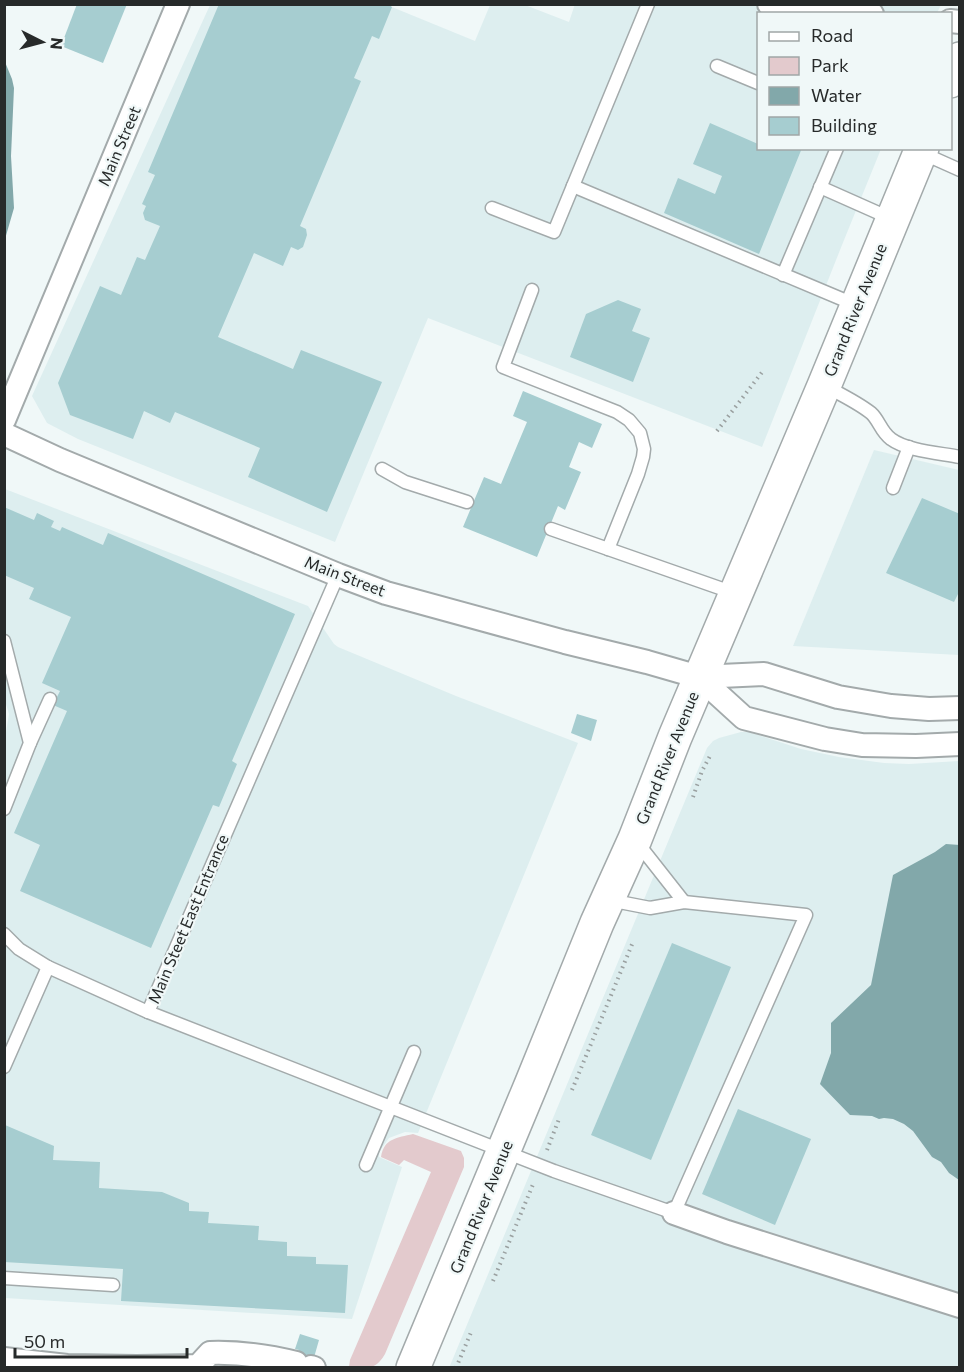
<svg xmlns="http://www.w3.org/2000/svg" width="964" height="1372" viewBox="0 0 964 1372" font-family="Commissioner,sans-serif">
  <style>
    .built { fill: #ddeeef }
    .green { fill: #e3cacd }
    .water { fill: #82a8aa }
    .building { fill: #a6cdd0 }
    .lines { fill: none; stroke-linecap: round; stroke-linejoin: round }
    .service-casing { stroke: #a3aaab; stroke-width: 15 }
    .minor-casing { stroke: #a3aaab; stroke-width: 26 }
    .secondary-casing { stroke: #a3aaab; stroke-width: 36 }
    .path { stroke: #9aa0a0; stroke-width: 4; stroke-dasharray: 1.5 4.5; stroke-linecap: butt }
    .service { stroke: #fff; stroke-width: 12 }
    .minor { stroke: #fff; stroke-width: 22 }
    .secondary { stroke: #fff; stroke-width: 33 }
    .labels { text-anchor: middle; stroke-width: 4.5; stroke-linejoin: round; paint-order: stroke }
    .street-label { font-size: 16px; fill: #272a2a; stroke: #f0f8f8 }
  </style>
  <rect width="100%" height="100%" fill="#f0f8f8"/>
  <g class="built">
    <polygon points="575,4 941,5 937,13 758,14 758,148 881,149 842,245 762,447 428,318 335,542 78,439 47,423 32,396 210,5 387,5 475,41 490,5 525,5 569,22"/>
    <polygon points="874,450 959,470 959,655 793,646"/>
    <polygon points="5,489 308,606 334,644 338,647 456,696 578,743 418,1133 405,1132 389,1138 379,1152 379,1157 402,1167 352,1319 5,1298 4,744 9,714 5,701"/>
    <polygon points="741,732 749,732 801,749 839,757 884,763 909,764 959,761 959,1367 449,1368 707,748 713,741 719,738"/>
  </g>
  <path class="green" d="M 413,1134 L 461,1151 L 464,1158 L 464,1167 L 385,1354 C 375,1371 367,1368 349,1367 L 350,1360 L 431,1172 L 404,1160 L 399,1165 L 381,1157 C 384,1138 397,1138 413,1134 Z"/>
  <g class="water">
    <polygon points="5,62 12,79 14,88 11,156 14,208 5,239"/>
    <polygon points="946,844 960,845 959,1180 949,1173 941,1162 932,1157 913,1131 904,1124 893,1119 884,1118 879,1119 872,1116 850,1115 820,1084 831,1053 831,1023 871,985 893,875 935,852"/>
  </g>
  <g class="building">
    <polygon points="77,4 127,4 103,63 61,46"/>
    <polygon points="219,4 388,4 392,7 379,39 372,36 354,78 361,81 300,226 306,229 307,235 303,247 298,250 291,247 283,266 254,253 218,337 293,369 301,350 382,382 327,512 248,477 260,448 175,412 170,423 144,411 133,439 70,415 58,383 100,286 121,295 137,257 145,260 160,226 145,220 143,213 146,206 142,204 155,175 148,172"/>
    <polygon points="710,123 758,144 758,148 802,148 759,254 664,213 678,178 715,194 722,176 693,164"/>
    <polygon points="618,300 641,309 632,331 650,338 633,382 570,357 586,314"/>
    <polygon points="523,391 602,424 592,448 579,442 569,467 581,472 565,510 558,506 537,557 463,527 484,477 501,484 527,422 513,416"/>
    <polygon points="922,498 960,514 960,590 954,602 886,573"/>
    <polygon points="4,507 34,520 37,513 54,521 51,527 60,531 62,527 103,545 108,533 295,614 232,761 237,764 219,807 213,805 151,948 20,891 40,845 14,833 67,711 53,705 60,691 42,683 71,617 29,599 34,588 4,575"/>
    <polygon points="577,714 597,720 591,741 571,733"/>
    <polygon points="672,943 731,967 651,1160 591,1135"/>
    <polygon points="738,1109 811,1139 775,1225 702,1194"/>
    <polygon points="5,1125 54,1146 53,1160 100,1162 99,1188 162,1192 189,1203 189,1211 209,1212 208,1223 259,1226 258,1240 287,1242 287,1256 316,1257 316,1264 348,1265 345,1313 121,1301 123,1269 4,1262"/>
    <polygon points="300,1334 319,1340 311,1368 294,1368 299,1350 295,1349"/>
  </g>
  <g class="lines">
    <g class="service-casing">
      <g id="service">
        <polyline points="717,66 758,83"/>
        <polyline points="922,153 960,170"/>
        <polyline points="573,186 856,305"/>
        <polyline points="820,187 892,219"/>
        <polyline points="492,208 554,232 648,4"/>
        <polyline points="783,275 837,148"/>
        <polyline points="532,290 503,367 617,412 629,420 640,433 644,449 643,457 638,474 608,549"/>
        <path d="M 825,386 C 840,394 857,402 871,413 C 879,420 881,432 891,439 C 907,451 940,453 960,457"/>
        <polyline points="382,469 405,482 467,502"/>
        <polyline points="893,488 909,447"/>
        <polyline points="551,529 734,593"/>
        <polyline points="338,575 148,1012 554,1171 674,1213 806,915 684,902 650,908 609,900"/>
        <polyline points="4,641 30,743 4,809"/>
        <polyline points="30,743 50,699"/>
        <polyline points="636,841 684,902"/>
        <polyline points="4,934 19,949 48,967 148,1012"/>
        <polyline points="4,1067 48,967"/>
        <polyline points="366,1165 414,1052"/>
        <polyline points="4,1278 113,1285"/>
      </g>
    </g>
    <g class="minor-casing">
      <g id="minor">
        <polyline points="769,4 872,14"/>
        <polyline points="950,21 960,22"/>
        <polyline points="4,420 178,4"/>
        <polyline points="4,434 60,460 338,575 386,593 565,642 647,662 699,677 764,674 838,697 891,706 929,709 960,708"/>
        <polyline points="699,677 744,718 825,739 862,745 916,746 960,744"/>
        <polyline points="674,1213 727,1232 960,1306"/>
        <path d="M 4,1359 L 67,1366 L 137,1367 L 198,1366 L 210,1353 C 239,1352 267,1356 296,1363"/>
        <polyline points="311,1367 314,1368"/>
      </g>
    </g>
    <g class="secondary-casing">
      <g id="secondary">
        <polyline points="950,81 960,59"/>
        <polyline points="413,1368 531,1085 597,923 635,839 675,737 824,386 922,148"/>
      </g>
    </g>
    <g class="path">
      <polyline points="717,431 763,371"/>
      <polyline points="693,797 702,771 711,754"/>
      <polyline points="572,1090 633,942"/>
      <polyline points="547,1150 559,1119"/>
      <polyline points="493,1281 534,1182"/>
      <polyline points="456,1368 472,1330"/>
    </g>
    <use href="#service" class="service"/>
    <use href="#minor" class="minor"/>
    <use href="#secondary" class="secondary"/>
  </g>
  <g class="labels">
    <g class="street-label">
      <text transform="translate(119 146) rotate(-67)" y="6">Main Street</text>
      <text transform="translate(855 310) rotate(-68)" y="6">Grand River Avenue</text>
      <text transform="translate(345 576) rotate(21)" y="6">Main Street</text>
      <text transform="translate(667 758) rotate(-68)" y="6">Grand River Avenue</text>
      <text transform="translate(188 919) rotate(-67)" y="6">Main Steet East Entrance</text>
      <text transform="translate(481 1207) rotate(-68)" y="6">Grand River Avenue</text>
    </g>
  </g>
  <rect width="964" height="1372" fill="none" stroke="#272a2a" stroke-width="12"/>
  <rect x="757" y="12" width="195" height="138" fill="#f0f8f8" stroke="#a0a6a6" stroke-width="1.5"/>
  <rect x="769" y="32" width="30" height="9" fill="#ffffff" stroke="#a0a6a6" stroke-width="1.5"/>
  <text x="811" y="42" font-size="18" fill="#272a2a">Road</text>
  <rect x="769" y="57" width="30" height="18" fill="#e3cacd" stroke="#a0a6a6" stroke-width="1.5"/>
  <text x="811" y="72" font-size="18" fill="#272a2a">Park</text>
  <rect x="769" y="87" width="30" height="18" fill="#82a8aa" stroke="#a0a6a6" stroke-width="1.5"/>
  <text x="811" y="102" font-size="18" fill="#272a2a">Water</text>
  <rect x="769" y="117" width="30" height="18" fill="#a6cdd0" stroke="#a0a6a6" stroke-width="1.5"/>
  <text x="811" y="132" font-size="18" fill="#272a2a">Building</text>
  <g transform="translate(42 42) rotate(96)" stroke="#f0f8f8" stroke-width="4.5" paint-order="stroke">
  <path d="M0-4.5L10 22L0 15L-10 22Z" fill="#272a2a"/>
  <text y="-9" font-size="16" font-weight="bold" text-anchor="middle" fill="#272a2a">N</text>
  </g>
  <path d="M15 1348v9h172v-9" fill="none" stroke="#272a2a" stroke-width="3"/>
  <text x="24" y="1348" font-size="18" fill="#272a2a" stroke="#f0f8f8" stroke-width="4.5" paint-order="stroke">50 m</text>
</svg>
